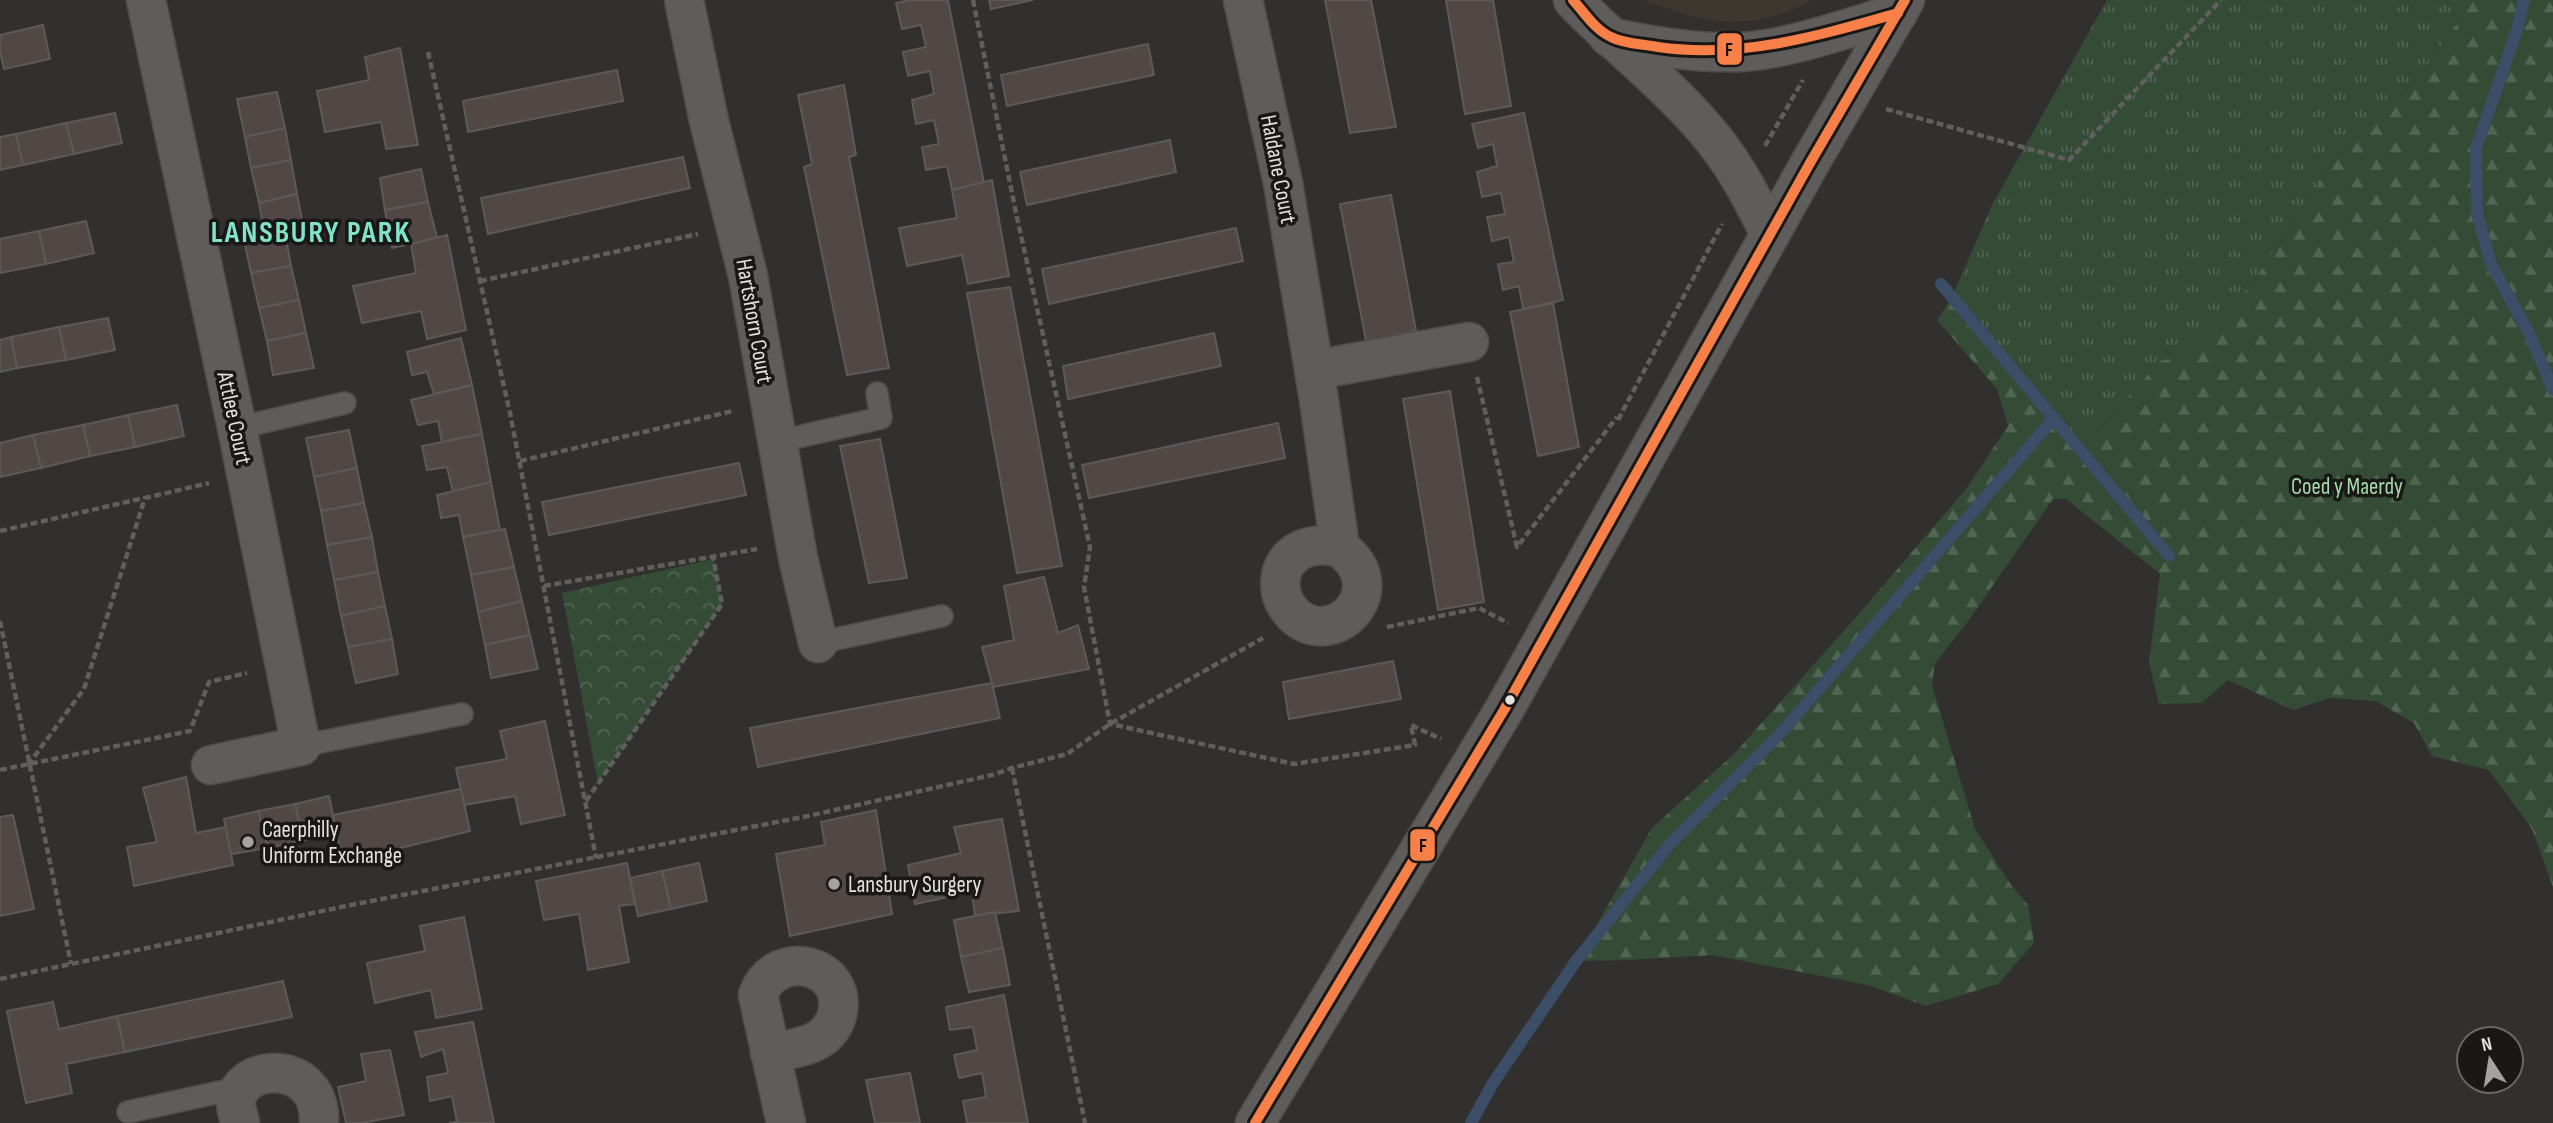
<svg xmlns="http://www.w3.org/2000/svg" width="2553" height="1123" viewBox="0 0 2553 1123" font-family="'Sofia Sans Condensed',sans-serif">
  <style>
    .built { fill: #3e3730 }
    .grass { fill: url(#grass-tufts) }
    .forest { fill: url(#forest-firs) }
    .park { fill: url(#park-crowns) }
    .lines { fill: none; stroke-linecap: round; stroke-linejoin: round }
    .stream { stroke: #3b4d67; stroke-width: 12 }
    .building { fill: #514846; stroke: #5c5a59; stroke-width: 2 }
    .service-casing { stroke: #4e4d4b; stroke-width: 24 }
    .minor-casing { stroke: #4e4d4b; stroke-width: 41 }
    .tertiary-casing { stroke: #4e4d4b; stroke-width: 41 }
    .path { stroke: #605f5e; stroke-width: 4.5; stroke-dasharray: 7 3.5; stroke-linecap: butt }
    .service { stroke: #5f5d5c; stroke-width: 21 }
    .minor { stroke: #5f5d5c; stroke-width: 38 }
    .tertiary { stroke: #5f5d5c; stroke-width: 38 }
    .bus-1-casing { stroke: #191817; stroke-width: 16 }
    .bus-1 { stroke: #f78048; stroke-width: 10 }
    .bus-dot { fill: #e3e1df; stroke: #191817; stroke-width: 2.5 }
    .poi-dot { fill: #a5a3a1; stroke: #191817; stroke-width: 2.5 }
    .labels { text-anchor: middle; stroke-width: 7; stroke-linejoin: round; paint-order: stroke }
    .street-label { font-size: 23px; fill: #e3e1df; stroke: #191817 }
    .park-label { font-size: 23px; fill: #a5daab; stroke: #191817 }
    .poi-label { font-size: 23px; fill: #e3e1df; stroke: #191817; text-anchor: start }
    .district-label { font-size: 30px; font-weight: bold; letter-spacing: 2px; fill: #81e3c9; stroke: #191817 }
    .line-badge { stroke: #191817; stroke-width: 2.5 }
    .pale-badge-label { font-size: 19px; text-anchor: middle; font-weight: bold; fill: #111 }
  </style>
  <defs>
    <pattern id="grass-tufts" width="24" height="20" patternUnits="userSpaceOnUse" patternTransform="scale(1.75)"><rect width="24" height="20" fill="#344b36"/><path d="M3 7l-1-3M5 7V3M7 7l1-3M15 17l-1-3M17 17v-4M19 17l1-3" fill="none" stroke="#516553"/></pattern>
    <pattern id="forest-firs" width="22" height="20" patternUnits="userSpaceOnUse" patternTransform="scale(1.75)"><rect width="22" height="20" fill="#344b36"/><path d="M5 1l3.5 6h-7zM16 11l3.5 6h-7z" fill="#516553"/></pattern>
    <pattern id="park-crowns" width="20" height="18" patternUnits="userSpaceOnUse" patternTransform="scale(1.75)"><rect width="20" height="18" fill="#344b36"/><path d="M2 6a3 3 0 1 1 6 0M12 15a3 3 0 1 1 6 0" fill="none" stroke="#516553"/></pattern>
  </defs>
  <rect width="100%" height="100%" fill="#32302e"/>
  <polygon class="built" points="1642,0 1813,0 1784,13 1759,20 1730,22 1696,18"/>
  <polygon class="grass" points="2107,0 2474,0 2416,80 2340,151 2255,280 2189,355 2160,361 2081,450 1952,297 1992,205"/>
  <polygon class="forest" points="2474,0 2553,0 2553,887 2532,829 2489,770 2432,756 2414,723 2375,701 2329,698 2293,710 2228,680 2202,703 2159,704 2149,663 2160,574 2066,499 2053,499 1966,624 1935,663 1932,685 1975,829 2011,885 2028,905 2034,943 1998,984 1926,1006 1868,985 1713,955 1626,960 1576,961 1652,828 1734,754 1858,615 1966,489 2008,426 1997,389 1937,320 1952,297 2081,450 2160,361 2189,354 2255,280 2340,151 2416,80"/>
  <polygon class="park" points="714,559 722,604 598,783 562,593"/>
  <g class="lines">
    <g class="stream">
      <polyline points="2524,0 2517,30 2476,148 2477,213 2491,264 2529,333 2553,390"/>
      <polyline points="1941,284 2169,556"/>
      <polyline points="1471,1123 1493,1083 1576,961 1669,845 1780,734 2054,418"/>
    </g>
  </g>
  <g class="building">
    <polygon points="911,0 948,0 984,183 952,190 947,166 926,170 922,147 939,144 934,120 916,124 912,100 934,94 930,71 908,76 903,52 926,47 921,25 902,29 896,3"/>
    <polygon points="989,0 1033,0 991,9"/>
    <polygon points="1325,0 1371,0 1396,127 1350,133"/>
    <polygon points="1446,0 1493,0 1511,106 1465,114"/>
    <polygon points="43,25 50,59 4,69 0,52 0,35"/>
    <polygon points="1148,44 1154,75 1007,106 1001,75"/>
    <polygon points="400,48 418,145 386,149 381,122 325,132 317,91 369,80 365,57"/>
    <polygon points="617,70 623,101 468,132 463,101"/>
    <polygon points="844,85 856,155 849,157 889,368 847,375 804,167 812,164 798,95"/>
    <polygon points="277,92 285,128 245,137 237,99"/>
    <polygon points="115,113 122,143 74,154 66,123"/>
    <polygon points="1524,113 1563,300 1523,309 1519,286 1503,290 1498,264 1514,262 1509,237 1492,241 1487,217 1505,214 1501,193 1482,197 1477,172 1497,166 1493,144 1478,148 1472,124"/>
    <polygon points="66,123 74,154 23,165 16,134"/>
    <polygon points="285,128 291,160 251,168 245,137"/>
    <polygon points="16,134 23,165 0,170 0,137"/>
    <polygon points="1170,140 1176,172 1027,205 1020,172"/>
    <polygon points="683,157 690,188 488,234 481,198"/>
    <polygon points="291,160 297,194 259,203 251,168"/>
    <polygon points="421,169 428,202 385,210 380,178"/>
    <polygon points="992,180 1009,276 968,284 962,255 907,266 899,228 957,218 952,190"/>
    <polygon points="297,194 304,230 265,236 259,203"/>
    <polygon points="1391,195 1416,331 1366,341 1340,204"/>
    <polygon points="428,202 437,238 392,248 385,210"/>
    <polygon points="86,221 94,253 46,264 39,231"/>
    <polygon points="1236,228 1243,261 1049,304 1042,269"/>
    <polygon points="39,231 46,264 0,273 0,239"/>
    <polygon points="285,233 291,266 251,273 244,240"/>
    <polygon points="447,235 466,330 427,339 421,311 362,323 353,286 416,273 411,244"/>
    <polygon points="291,266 299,300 259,308 251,273"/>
    <polygon points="1010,287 1062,566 1017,573 967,293"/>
    <polygon points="299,300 306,333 267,341 259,308"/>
    <polygon points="1553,303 1579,447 1538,456 1510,312"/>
    <polygon points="108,318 115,350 66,360 59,327"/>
    <polygon points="59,327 66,360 17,368 11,337"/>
    <polygon points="306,333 314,368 273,375 267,341"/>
    <polygon points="1214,333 1221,366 1068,399 1063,366"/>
    <polygon points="11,337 17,368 0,372 0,340"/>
    <polygon points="461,338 472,385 434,394 427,372 412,375 407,352"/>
    <polygon points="472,385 482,434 442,442 438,421 418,425 411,400"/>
    <polygon points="1450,391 1484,602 1438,610 1403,399"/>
    <polygon points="177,405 184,436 135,447 128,415"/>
    <polygon points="128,415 135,447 90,456 83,425"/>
    <polygon points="1278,423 1285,458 1089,498 1082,465"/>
    <polygon points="83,425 90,456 41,468 33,435"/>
    <polygon points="349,430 357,468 314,477 306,438"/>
    <polygon points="482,434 491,482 453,492 447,467 427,470 422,446"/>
    <polygon points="33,435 41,468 0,477 0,443"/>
    <polygon points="880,439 907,578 869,583 840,446"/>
    <polygon points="739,463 746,495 549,535 542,502"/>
    <polygon points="357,468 364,503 321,511 314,477"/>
    <polygon points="491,482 500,530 463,537 459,515 441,518 437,495"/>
    <polygon points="364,503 372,537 327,545 321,511"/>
    <polygon points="505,529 514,567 471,575 463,537"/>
    <polygon points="372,537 378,572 334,580 327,545"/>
    <polygon points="514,567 522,601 478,612 471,575"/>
    <polygon points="378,572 385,606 341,616 334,580"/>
    <polygon points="1044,577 1058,633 1078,625 1089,669 993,687 982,647 1014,640 1004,586"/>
    <polygon points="522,601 530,635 485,645 478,612"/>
    <polygon points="385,606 392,639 348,647 341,616"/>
    <polygon points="530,635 538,669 491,678 485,645"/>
    <polygon points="392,639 398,674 356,683 348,647"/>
    <polygon points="1393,661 1401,699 1289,719 1283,682"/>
    <polygon points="992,683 1000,718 758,767 750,728"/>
    <polygon points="545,721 565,815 521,824 515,796 464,805 456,768 507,759 500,731"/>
    <polygon points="186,777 196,833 226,827 233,865 134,886 127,847 157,842 143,788"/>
    <polygon points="461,789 470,831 343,862 333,815"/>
    <polygon points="329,796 337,834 303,840 295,804"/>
    <polygon points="295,804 303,840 268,848 258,811"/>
    <polygon points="876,810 892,914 790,936 776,854 825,845 821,822"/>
    <polygon points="258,811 268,848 231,854 224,819"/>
    <polygon points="13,815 34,909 0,916 0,817"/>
    <polygon points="1002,819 1019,911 975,916 972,892 915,904 908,865 961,853 954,827"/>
    <polygon points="627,863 635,904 619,906 629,962 588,970 579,914 544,920 536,881"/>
    <polygon points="699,863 707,901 671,909 662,871"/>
    <polygon points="662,871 671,909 638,916 630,878"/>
    <polygon points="995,912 1003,948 961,957 954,920"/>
    <polygon points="464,917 482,1009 436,1018 431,990 375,1003 367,963 425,951 420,926"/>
    <polygon points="1003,948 1010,985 969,992 961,957"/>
    <polygon points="283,981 292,1017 125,1052 117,1016"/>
    <polygon points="1004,995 1028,1123 967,1123 963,1101 986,1097 982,1073 959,1078 954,1055 977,1050 973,1027 950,1030 946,1007"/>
    <polygon points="53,1002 59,1029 117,1016 125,1052 66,1064 72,1093 26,1103 7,1011"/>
    <polygon points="473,1022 494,1123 449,1123 457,1122 452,1096 430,1101 427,1077 448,1073 443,1049 421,1057 415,1032"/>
    <polygon points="390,1050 404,1115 362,1123 346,1123 338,1087 366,1081 361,1054"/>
    <polygon points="910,1073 920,1123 875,1123 866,1080"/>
  </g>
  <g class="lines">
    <g class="service-casing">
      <g id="service">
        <polyline points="237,428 345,403"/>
        <polyline points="776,442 881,418 877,393"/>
        <polyline points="818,643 942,616"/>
        <polyline points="301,746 462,714"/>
        <polyline points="128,1112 243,1087"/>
      </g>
    </g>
    <g class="minor-casing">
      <g id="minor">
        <polyline points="146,0 237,428 301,746 211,765"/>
        <polyline points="684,0 709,121 748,276 798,558 818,643"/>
        <path d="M 1243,0 L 1283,183 L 1319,400 L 1340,548 C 1396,589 1333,652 1294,615 C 1288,609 1283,601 1281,592 C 1275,555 1308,539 1340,548"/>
        <path d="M 1573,0 C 1619,48 1674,89 1715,141 C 1738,170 1754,202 1770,234"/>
        <path d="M 1609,37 C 1653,46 1697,54 1742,52 C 1791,49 1850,27 1898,13"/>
        <polyline points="1314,370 1469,342"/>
        <path d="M 770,1053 C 785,1050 804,1048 818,1040 C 828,1034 834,1026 837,1015 C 850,965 776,945 758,995 L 786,1123"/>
        <path d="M 240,1123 C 239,1117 235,1107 236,1101 C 241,1061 322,1060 319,1123"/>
      </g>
    </g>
    <g class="tertiary-casing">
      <polyline id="tertiary" points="1255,1123 1504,710 1810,163 1905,0"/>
    </g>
    <g class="path">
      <polyline points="973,0 1016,213 1090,547 1084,587 1110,724 1294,764 1415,745 1411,725 1441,739"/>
      <polyline points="428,52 510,413 596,858"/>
      <polyline points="1886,109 2069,160 2221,0"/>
      <polyline points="1765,146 1803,80"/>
      <polyline points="480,281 698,234"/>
      <polyline points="1477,377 1517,547 1617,417"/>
      <polyline points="1618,420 1722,224"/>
      <polyline points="520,461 733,411"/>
      <polyline points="0,531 144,498"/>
      <polyline points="544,586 757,549"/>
      <polyline points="0,621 71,964"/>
      <polyline points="1387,627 1479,608 1508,623"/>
      <polyline points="28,765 84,689 145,498 209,483"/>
      <polyline points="1012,768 1085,1123"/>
      <polyline points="0,770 190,731 209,682 247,673"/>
      <polyline points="586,801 722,604 713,557"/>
      <polyline points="0,979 351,905 808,816 992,775 1012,768 1067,754 1110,724 1263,638"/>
    </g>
    <use href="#service" class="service"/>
    <use href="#minor" class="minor"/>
    <use href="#tertiary" class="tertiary"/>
    <g class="bus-1-casing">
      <g id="bus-1">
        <path d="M 1573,0 C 1584,12 1595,30 1611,37 C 1624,44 1643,44 1658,47 C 1741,59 1818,36 1898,13"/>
        <polyline points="1255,1123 1504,710 1810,163 1905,0"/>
      </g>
    </g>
    <use href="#bus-1" class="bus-1"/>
  </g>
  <circle class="bus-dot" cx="1510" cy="700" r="6"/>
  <g class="poi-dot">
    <circle cx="248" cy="842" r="7"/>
    <circle cx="834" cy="884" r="7"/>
  </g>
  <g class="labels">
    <g class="street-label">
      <text transform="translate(1279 169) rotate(79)" y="8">Haldane Court</text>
      <text transform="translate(755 321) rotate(80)" y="8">Hartshorn Court</text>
      <text transform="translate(235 418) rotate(78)" y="8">Attlee Court</text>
    </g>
    <g class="park-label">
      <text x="2347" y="494">Coed y Maerdy</text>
    </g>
    <g class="poi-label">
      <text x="262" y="837">Caerphilly<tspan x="262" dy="26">Uniform Exchange</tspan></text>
      <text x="848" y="892">Lansbury Surgery</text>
    </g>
    <g class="district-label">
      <text x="311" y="242">LANSBURY PARK</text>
    </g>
  </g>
  <g class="line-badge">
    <rect x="1716" y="32" width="27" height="34" rx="7" fill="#f78048"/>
    <rect x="1409" y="828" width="27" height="34" rx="7" fill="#f78048"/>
  </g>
  <g class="pale-badge-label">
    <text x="1729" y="56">F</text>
    <text x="1423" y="852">F</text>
  </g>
  <g transform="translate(2490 1060) rotate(348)"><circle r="33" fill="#191817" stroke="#6a6867" stroke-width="2"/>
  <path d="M0-5L12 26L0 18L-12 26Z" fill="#a5a3a1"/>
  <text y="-10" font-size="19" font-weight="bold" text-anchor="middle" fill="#e3e1df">N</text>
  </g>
</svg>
